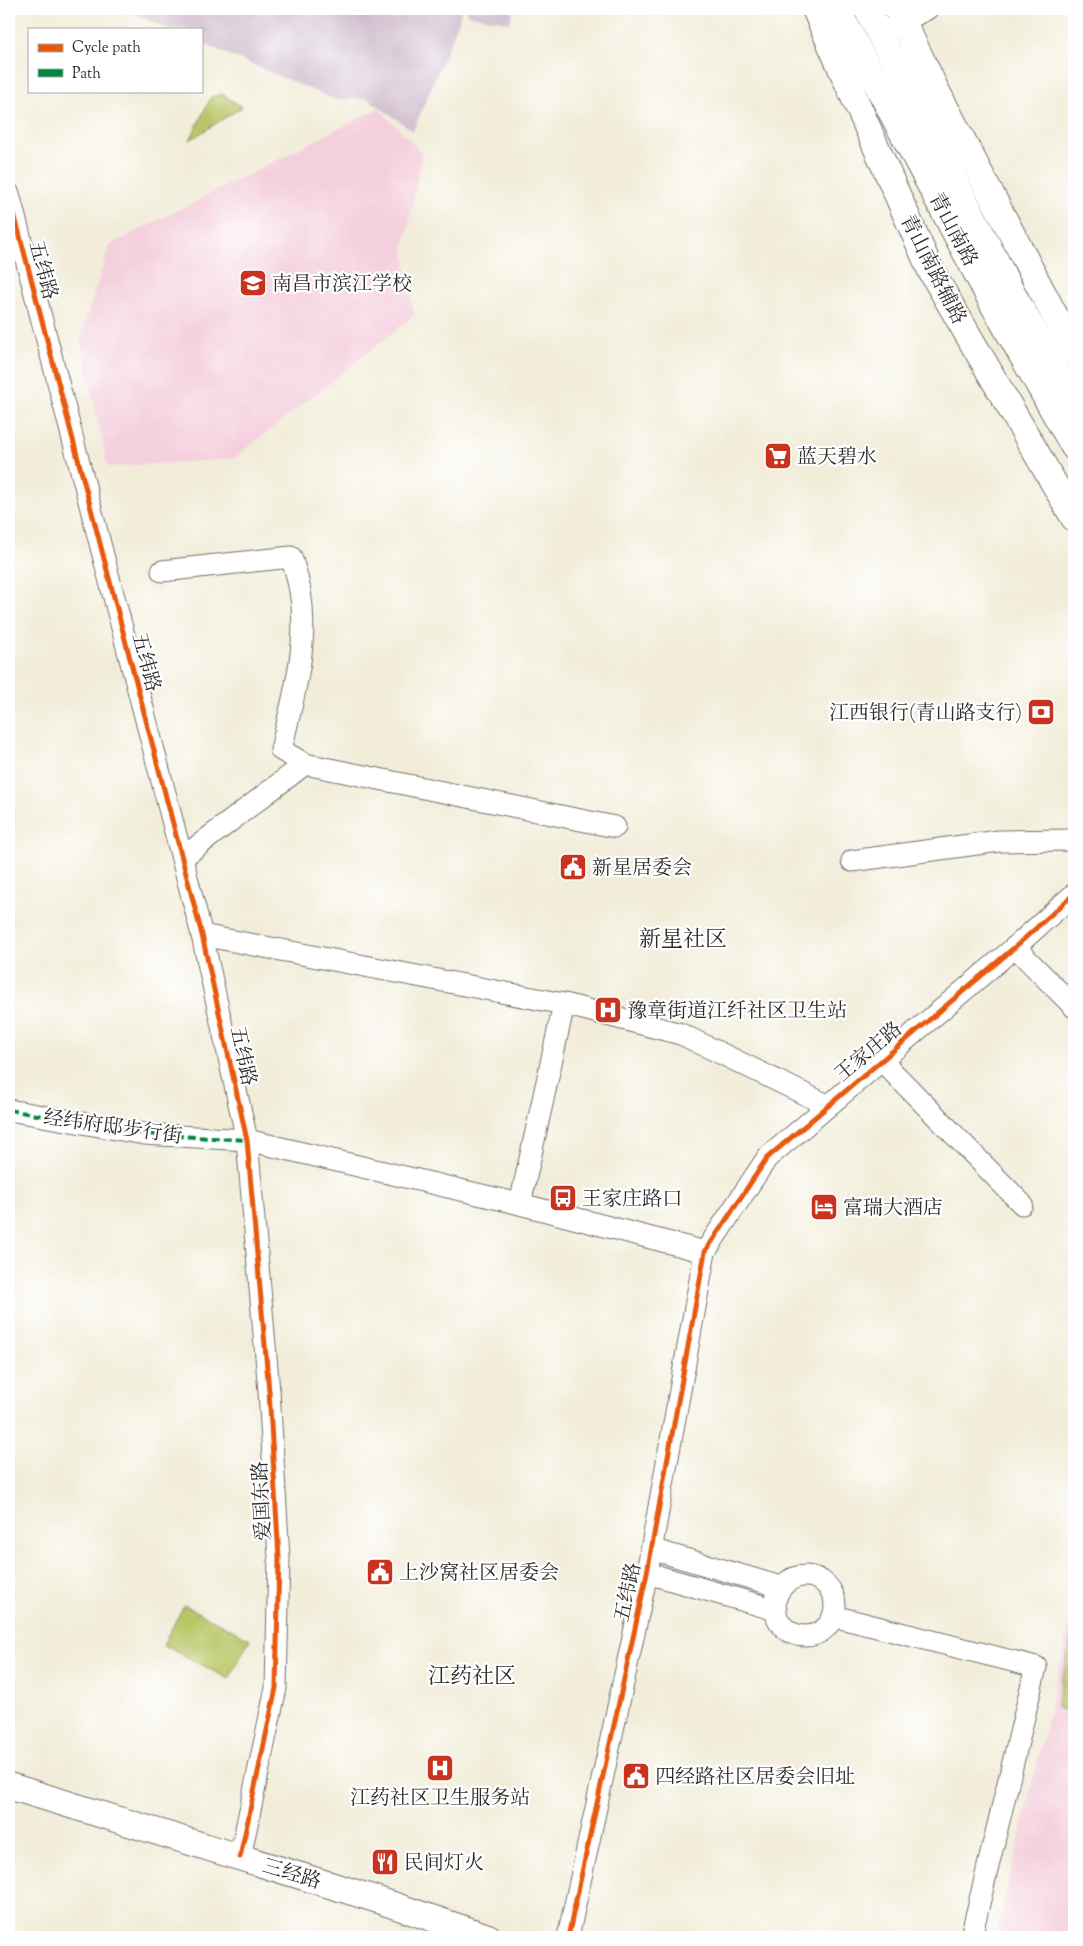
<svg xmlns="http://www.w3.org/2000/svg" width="1083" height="1946" viewBox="0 0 1083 1946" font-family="'Sorts Mill Goudy','Noto Serif SC',serif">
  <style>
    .built { fill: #f4cfdd }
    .industrial { fill: #d0bdcd }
    .green { fill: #b9c668; stroke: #72784a }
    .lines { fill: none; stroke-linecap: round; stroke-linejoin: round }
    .minor-casing { stroke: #716f68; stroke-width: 23 }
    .major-casing { stroke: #716f68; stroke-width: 28 }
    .minor { stroke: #fff; stroke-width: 21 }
    .major { stroke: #fff; stroke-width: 26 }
    .quiet { stroke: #00873e; stroke-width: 4; stroke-dasharray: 8 4; stroke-linecap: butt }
    .cycleway-casing { stroke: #fff; stroke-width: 8 }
    .cycleway { stroke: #e8590c; stroke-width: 5 }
    .labels { text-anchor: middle; stroke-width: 4.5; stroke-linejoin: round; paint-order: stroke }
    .street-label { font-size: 20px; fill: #2b2b2b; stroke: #fff }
    .poi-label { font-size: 20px; fill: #2b2b2b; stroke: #fff; text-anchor: start }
    .quarter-label { font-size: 22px; fill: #2b2b2b; stroke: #fff }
  </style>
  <rect width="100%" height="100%" fill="#fff"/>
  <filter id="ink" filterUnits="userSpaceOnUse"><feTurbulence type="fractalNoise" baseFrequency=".02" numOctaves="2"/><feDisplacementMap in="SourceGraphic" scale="10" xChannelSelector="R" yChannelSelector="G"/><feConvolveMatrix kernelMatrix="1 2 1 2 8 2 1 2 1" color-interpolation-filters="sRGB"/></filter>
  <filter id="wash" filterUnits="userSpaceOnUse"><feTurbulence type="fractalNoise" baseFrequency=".0096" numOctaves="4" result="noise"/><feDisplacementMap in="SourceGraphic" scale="20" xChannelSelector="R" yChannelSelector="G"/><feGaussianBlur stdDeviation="1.12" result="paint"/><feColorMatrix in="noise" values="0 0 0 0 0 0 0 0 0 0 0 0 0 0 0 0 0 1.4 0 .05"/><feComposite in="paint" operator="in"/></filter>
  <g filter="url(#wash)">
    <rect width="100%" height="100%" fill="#f2edd9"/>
    <g class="built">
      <polygon points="379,108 422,153 404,249 414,316 233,459 108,467 80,337 110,245"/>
      <polygon points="1074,1605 1074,1937 996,1937"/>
    </g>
    <g class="industrial">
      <polygon points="123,9 394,9 397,24 395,9 461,9 459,21 413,131 367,98 336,100 201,43 201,29 168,29"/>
      <polygon points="467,9 513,9 510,23 466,14"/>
    </g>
    <g class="green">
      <polygon points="222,94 242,107 190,140 211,97"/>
      <polygon points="184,1605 250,1639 229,1679 163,1645"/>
      <polygon points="1074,1625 1074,1712 1056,1708"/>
    </g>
  </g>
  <g filter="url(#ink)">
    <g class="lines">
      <g class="minor-casing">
        <g id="minor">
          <polyline points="890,28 927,9"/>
          <polyline points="9,194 202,935 247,1140 269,1391 279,1558 276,1688 240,1857"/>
          <path d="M 162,571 L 291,557 C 316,624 296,684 281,750 L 305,764"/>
          <polyline points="182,858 305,764 615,827"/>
          <polyline points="852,861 999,841 1074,840"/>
          <polyline points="202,935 564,1004 681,1034 827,1105"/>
          <polyline points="1015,947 1074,1007"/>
          <polyline points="881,1060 1022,1204"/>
          <polyline points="9,1110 144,1134 247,1140 520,1204 705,1252"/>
          <polyline points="520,1204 564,1004"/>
          <polyline points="651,1549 781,1587"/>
          <polyline points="647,1573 776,1610"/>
          <circle cx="805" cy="1606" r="30"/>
          <polyline points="833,1616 1036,1667 971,1937"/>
          <polyline points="568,1937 647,1573 705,1252 767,1158 1015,947 1074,894"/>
        </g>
      </g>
      <g class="major-casing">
        <g id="major">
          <polyline points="815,9 931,271 1074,518"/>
          <polyline points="837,9 994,306 1074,447"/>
          <polyline points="867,9 1011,291 1074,402"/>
          <polyline points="897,9 934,86 1074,352"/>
          <polyline points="9,1786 372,1898 488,1937"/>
        </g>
      </g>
      <use href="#minor" class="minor"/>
      <use href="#major" class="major"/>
      <polyline class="quiet" points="9,1110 144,1134 247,1140"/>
      <g class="cycleway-casing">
        <g id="cycleway">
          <polyline points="9,194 202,935 247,1140 269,1391 279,1558 276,1688 240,1857"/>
          <polyline points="568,1937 647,1573 705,1252 767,1158 1015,947 1074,894"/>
        </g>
      </g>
      <use href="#cycleway" class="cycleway"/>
    </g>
  </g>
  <defs>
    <g id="school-square" transform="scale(1.4375)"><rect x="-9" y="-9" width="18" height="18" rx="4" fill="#c8321e" stroke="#fff"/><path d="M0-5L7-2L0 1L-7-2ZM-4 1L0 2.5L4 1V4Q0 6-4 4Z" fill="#fff"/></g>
    <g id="supermarket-square" transform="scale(1.4375)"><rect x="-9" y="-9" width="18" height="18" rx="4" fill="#c8321e" stroke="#fff"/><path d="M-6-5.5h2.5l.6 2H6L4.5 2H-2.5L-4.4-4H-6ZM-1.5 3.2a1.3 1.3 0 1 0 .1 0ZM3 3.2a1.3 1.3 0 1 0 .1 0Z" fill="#fff"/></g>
    <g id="bank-square" transform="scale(1.4375)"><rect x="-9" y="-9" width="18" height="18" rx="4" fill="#c8321e" stroke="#fff"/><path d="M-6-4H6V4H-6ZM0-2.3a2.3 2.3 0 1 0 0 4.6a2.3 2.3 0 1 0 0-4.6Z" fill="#fff"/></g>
    <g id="civic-square" transform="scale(1.4375)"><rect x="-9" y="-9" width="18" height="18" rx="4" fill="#c8321e" stroke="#fff"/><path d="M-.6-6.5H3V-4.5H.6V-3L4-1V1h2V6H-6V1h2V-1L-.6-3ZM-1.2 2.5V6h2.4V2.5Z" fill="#fff"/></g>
    <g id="hospital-square" transform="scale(1.4375)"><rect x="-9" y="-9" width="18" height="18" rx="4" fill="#c8321e" stroke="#fff"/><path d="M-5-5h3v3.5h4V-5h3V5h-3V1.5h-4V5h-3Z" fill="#fff"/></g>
    <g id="bus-square" transform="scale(1.4375)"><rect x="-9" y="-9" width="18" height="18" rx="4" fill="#c8321e" stroke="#fff"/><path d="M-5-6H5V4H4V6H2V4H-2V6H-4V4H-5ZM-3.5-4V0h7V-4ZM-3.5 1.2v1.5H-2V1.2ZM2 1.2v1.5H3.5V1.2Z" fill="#fff"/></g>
    <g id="hotel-square" transform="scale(1.4375)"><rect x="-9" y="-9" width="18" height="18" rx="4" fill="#c8321e" stroke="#fff"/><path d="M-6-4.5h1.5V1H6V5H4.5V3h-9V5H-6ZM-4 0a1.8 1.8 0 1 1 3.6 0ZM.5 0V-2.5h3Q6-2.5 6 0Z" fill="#fff"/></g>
    <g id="restaurant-square" transform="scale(1.4375)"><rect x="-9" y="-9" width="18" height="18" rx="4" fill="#c8321e" stroke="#fff"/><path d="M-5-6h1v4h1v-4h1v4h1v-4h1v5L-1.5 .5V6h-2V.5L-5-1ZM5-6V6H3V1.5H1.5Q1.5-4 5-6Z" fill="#fff"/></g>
  </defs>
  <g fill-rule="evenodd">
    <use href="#school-square" x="253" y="283"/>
    <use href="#supermarket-square" x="778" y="456"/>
    <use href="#bank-square" x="1041" y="712"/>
    <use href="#civic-square" x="573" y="867"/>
    <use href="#hospital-square" x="608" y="1010"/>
    <use href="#bus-square" x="563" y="1198"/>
    <use href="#hotel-square" x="824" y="1207"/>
    <use href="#civic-square" x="380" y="1572"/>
    <use href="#hospital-square" x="440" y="1768"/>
    <use href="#civic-square" x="636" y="1776"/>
    <use href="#restaurant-square" x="385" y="1862"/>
  </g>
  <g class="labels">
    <g class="street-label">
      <text transform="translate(954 229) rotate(62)" y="7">青山南路</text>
      <text transform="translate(934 269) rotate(63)" y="7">青山南路辅路</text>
      <text transform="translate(44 270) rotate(75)" y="7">五纬路</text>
      <text transform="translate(147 662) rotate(75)" y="7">五纬路</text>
      <text transform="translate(868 1051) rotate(-40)" y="7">王家庄路</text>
      <text transform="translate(244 1056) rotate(78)" y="7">五纬路</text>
      <text transform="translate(113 1126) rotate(8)" y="7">经纬府邸步行街</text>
      <text transform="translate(261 1501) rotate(-93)" y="7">爱国东路</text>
      <text transform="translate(627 1592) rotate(-78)" y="7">五纬路</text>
      <text transform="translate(292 1873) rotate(17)" y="7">三经路</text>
    </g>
    <g class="poi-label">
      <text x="272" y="290">南昌市滨江学校</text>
      <text x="797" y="463">蓝天碧水</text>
      <text x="1022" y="719" text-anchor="end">江西银行(青山路支行)</text>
      <text x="592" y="874">新星居委会</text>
      <text x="627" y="1017">豫章街道江纤社区卫生站</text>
      <text x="582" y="1205">王家庄路口</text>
      <text x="843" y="1214">富瑞大酒店</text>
      <text x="399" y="1579">上沙窝社区居委会</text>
      <text x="655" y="1783">四经路社区居委会旧址</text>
      <text x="440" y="1804" text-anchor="middle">江药社区卫生服务站</text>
      <text x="404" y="1869">民间灯火</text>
    </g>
    <g class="quarter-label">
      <text x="683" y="946">新星社区</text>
      <text x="472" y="1683">江药社区</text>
    </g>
  </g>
  <rect width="1083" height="1946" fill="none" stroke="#fff" stroke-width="30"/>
  <rect x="28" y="28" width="175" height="65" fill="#ffffff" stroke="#aaaaaa"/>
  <rect x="38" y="44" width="25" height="8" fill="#e8590c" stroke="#aaaaaa"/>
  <text x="72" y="52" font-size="15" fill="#2b2b2b">Cycle path</text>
  <rect x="38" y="69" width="25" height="8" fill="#00873e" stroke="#aaaaaa"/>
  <text x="72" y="78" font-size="15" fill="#2b2b2b">Path</text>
</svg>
